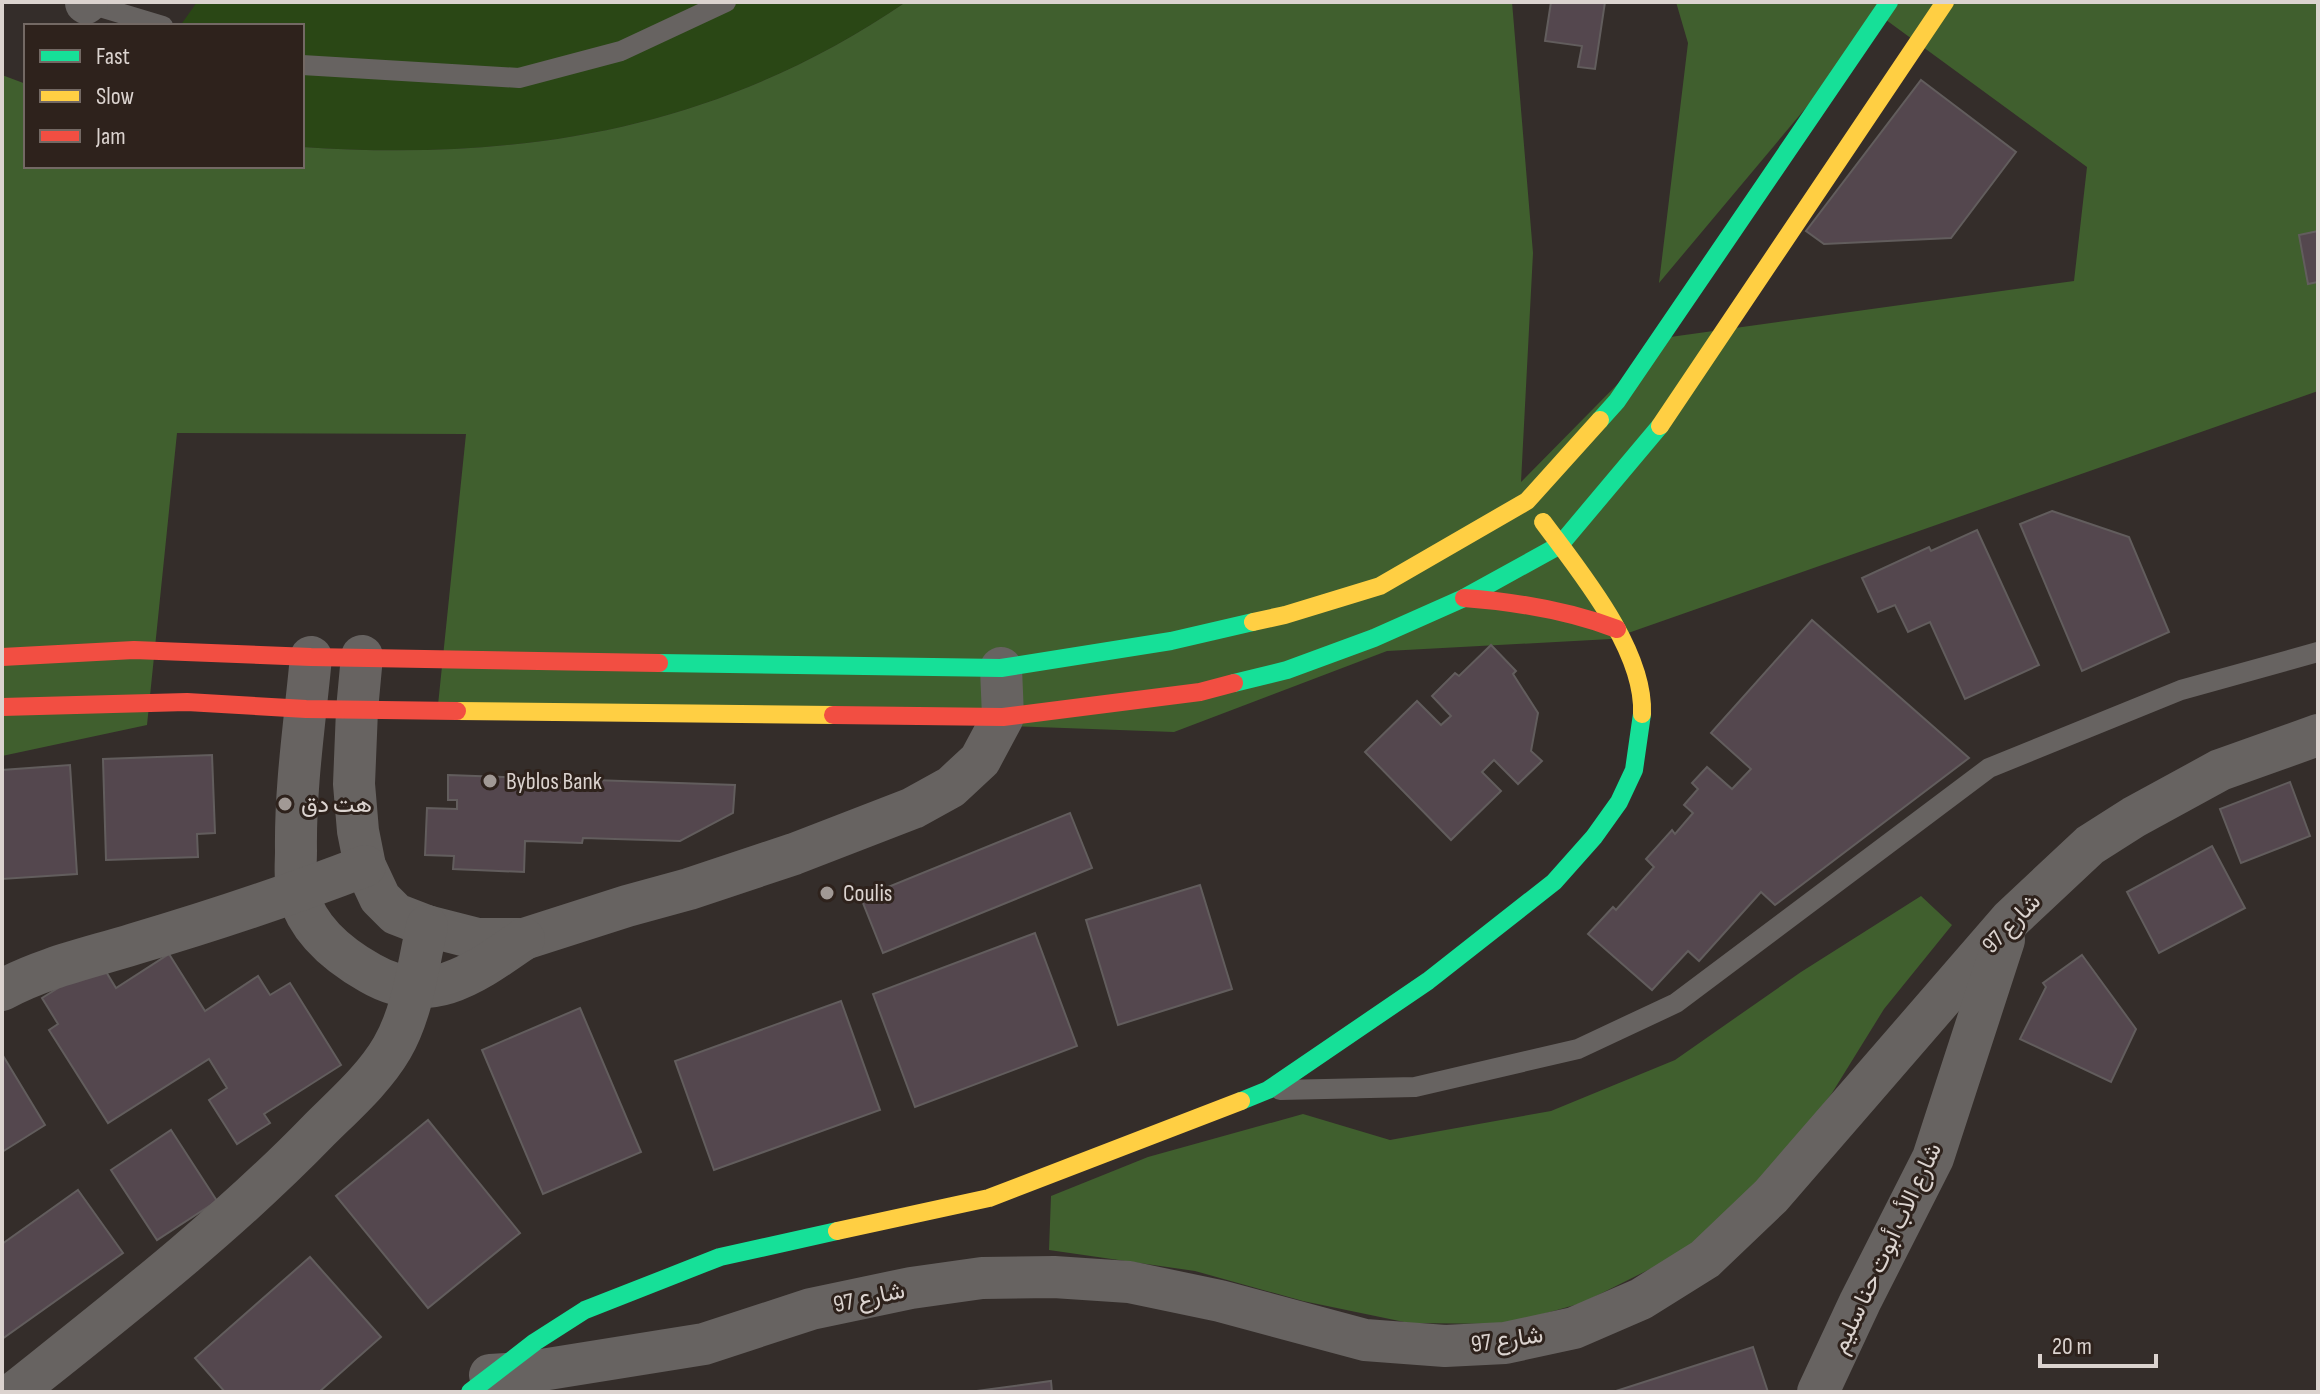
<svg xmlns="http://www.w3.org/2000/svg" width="2320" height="1394" viewBox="0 0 2320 1394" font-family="'Sofia Sans Condensed',Vazirmatn,sans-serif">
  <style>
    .green { fill: #2a4715 }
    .forest { fill: #405f2e }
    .building { fill: #54474e; stroke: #625d5d; stroke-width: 2 }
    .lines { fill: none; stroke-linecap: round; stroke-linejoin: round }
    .lane { stroke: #676361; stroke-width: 20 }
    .street { stroke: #676361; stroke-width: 42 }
    .fast { stroke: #16e098; stroke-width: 18 }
    .slow { stroke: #ffcf43; stroke-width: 18 }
    .jam { stroke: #f24e42; stroke-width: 18 }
    .poi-dot { fill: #a19995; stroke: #2e221c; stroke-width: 3 }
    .labels { text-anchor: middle; stroke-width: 6; stroke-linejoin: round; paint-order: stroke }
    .poi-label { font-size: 24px; fill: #dbd3cf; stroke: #2e221c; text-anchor: start }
    .street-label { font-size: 24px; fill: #dbd3cf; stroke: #2e221c }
  </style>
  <rect width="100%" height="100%" fill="#342d2a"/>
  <path class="green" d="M 197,2 L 906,2 C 720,129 523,162 302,147 L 302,26 L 180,26 Z"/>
  <g class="forest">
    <path d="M 906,2 L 1512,2 L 1533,253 L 1521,482 L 1663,338 L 2074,281 L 2087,167 L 1882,17 L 1659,283 L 1688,43 L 1676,2 L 2318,2 L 2318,391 L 1611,639 L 1387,651 L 1174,732 L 438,705 L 466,434 L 177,433 L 147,725 L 2,756 L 2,75 L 26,84 L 26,166 L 302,166 L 302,147 C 523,162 720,129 906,2 Z"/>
    <polygon points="1921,896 1952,925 1884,1009 1832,1093 1767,1179 1686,1251 1582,1303 1507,1324 1409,1323 1303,1301 1195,1271 1049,1250 1051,1196 1148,1157 1303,1114 1390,1140 1551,1111 1675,1060 1801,972"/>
  </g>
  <g class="building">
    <polygon points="1551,2 1605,2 1595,69 1578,67 1582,46 1545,41"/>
    <polygon points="1921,80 2016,152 1951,238 1824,244 1806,231"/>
    <polygon points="2318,231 2318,282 2308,284 2299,235"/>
    <polygon points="2052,511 2129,537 2169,632 2082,671 2020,524"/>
    <polygon points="1977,530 2039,665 1965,699 1930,622 1908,632 1895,605 1878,612 1862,578 1929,547 1931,551"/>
    <polygon points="1812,620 1969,758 1775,905 1761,892 1699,961 1688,951 1652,990 1588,934 1613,907 1616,910 1654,867 1646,859 1672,830 1675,834 1693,813 1684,805 1698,789 1692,783 1707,767 1732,789 1751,769 1711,733"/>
    <polygon points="1491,645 1516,671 1513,674 1538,713 1531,751 1542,761 1518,784 1494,760 1482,772 1501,791 1451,840 1365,752 1417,701 1441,725 1451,716 1432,696 1455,673 1459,676"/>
    <polygon points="212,755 215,833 197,834 198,857 106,860 103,759"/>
    <polygon points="70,765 77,874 2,879 2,770"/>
    <polygon points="448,775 735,785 733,813 680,841 583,838 582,843 525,841 524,872 453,869 454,856 425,855 427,808 457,809 457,800 448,800"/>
    <polygon points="2290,782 2310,836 2241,863 2220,809"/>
    <polygon points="1070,813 1092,868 883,953 861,898"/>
    <polygon points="2212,846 2245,908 2159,953 2127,892"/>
    <polygon points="1200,885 1232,989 1118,1025 1086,920"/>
    <polygon points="1035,933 1077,1046 915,1107 873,994"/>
    <polygon points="169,954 205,1011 258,976 270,995 290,983 341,1065 264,1114 270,1123 237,1144 209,1100 227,1088 209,1059 108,1123 49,1030 58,1024 42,998 100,962 116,988"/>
    <polygon points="2082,955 2136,1029 2111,1082 2020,1039 2046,987 2043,983"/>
    <polygon points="841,1001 880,1110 714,1170 675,1061"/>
    <polygon points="580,1008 641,1152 543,1194 482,1050"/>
    <polygon points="2,1054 45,1125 2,1152"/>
    <polygon points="428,1120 520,1233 428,1308 336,1196"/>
    <polygon points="171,1130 217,1201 157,1240 111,1170"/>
    <polygon points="78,1190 123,1253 2,1339 2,1244"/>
    <polygon points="310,1257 381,1337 319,1392 225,1392 195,1358"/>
    <polygon points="1753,1347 1768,1392 1613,1392"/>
    <polygon points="1051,1381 1052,1392 969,1392"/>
  </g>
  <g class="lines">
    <g class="lane">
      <polyline points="83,2 163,26"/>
      <polyline points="302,65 519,78 621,51 726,2"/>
      <polyline points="1280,1090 1415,1087 1578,1049 1676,1003 1989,768 2181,690 2318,652"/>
    </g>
    <g class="street">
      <polyline points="86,3 87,2"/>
      <polyline points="362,656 357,710 354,784 358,831 365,866 380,898 396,914 427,926 478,939 524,939 627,906 689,889 794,854 913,808 951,787 980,760 1003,717 1001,668"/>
      <path d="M 311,657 C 305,721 295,786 296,851 C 296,864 294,881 298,894 C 308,930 338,955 370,973 C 430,1008 475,973 524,939"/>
      <path d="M 2,990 C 45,967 89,958 134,944 C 212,921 290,895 365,866"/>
      <polyline points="490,1375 523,1373 704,1344 811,1309 911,1288 982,1278 1054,1277 1129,1282 1220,1301 1365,1340 1445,1346 1505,1343 1574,1328 1641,1299 1705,1259 1771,1196 2011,919 2090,845 2134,817 2220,770 2318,735"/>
      <path d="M 15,1392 C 119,1309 226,1226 319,1130 C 344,1105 374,1079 392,1048 C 413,1012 418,966 427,926"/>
      <polyline points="1818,1392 1860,1302 1933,1158 2004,940"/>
    </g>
    <g class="fast">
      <polyline points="1600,420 1617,401 1889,2"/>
      <polyline points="659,663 1001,668 1171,641 1253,622"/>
      <polyline points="1234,683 1287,670 1374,638 1464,598 1560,545 1660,426"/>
      <polyline points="1241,1101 1268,1090 1428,981 1554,882 1594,837 1619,802 1634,770 1642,714"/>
      <polyline points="470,1392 535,1342 585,1310 720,1257 837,1231"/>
    </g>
    <g class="slow">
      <polyline points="1660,426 1945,2"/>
      <path d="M 1543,522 C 1580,572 1645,650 1642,714"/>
      <polyline points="1253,622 1285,615 1380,586 1527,501 1600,420"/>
      <polyline points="457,711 833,715"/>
      <polyline points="837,1231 989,1198 1241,1101"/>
    </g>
    <g class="jam">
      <path d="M 1464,598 C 1517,602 1567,610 1617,629"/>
      <polyline points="2,657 134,650 311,657 659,663"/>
      <polyline points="2,707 187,702 306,709 457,711"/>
      <polyline points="833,715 1003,717 1200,692 1234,683"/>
    </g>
  </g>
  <g class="poi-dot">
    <circle cx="490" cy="781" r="8"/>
    <circle cx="285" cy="804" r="8"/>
    <circle cx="827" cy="893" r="8"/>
  </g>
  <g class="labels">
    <g class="poi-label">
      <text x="506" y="789">Byblos Bank</text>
      <text x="301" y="812">هت دق</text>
      <text x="843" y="901">Coulis</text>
    </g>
    <g class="street-label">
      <text transform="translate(2011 923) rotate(-46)" y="8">شارع 97</text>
      <text transform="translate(1886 1248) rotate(-65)" y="8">شارع الأب أبوت حنا سليم</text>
      <text transform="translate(869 1297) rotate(-12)" y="8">شارع 97</text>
      <text transform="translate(1507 1339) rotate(-8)" y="8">شارع 97</text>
    </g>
  </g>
  <rect width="2320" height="1394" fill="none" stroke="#dbd3cf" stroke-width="8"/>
  <rect x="24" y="24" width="280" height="144" fill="#2e221c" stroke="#736964" stroke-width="2"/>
  <rect x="40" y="50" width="40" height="12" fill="#16e098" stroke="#736964" stroke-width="2"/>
  <text x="96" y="64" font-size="24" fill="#dbd3cf">Fast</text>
  <rect x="40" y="90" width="40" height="12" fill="#ffcf43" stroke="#736964" stroke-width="2"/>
  <text x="96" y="104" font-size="24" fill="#dbd3cf">Slow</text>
  <rect x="40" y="130" width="40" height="12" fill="#f24e42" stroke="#736964" stroke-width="2"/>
  <text x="96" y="144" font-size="24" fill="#dbd3cf">Jam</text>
  <path d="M2040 1354v12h116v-12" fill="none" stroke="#dbd3cf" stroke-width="4"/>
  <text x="2052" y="1354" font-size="24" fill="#dbd3cf" stroke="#2e221c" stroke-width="6" paint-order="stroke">20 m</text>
</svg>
